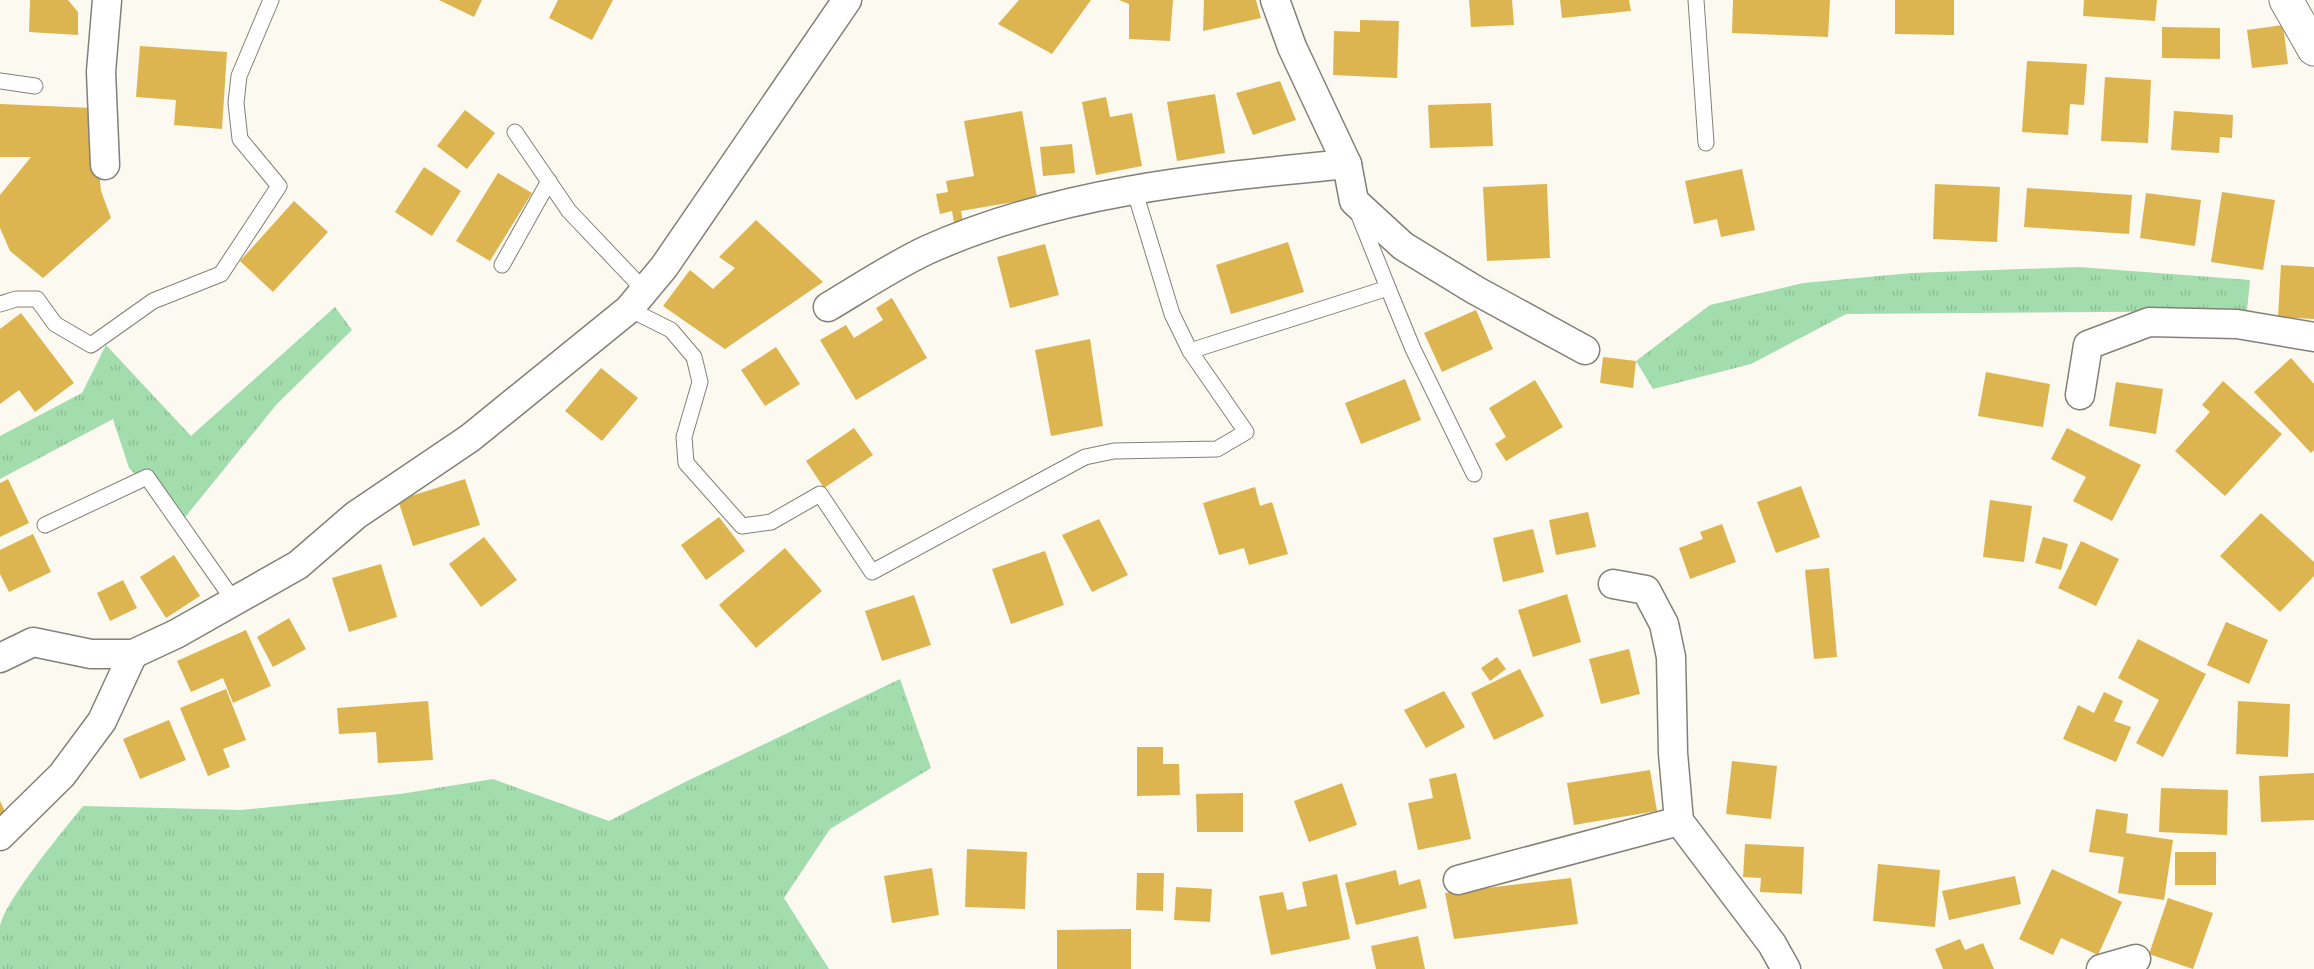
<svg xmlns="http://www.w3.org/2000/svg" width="2314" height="969" viewBox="0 0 2314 969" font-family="'Nunito Sans',sans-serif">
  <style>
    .grass { fill: url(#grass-tufts) }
    .building { fill: #ddb550 }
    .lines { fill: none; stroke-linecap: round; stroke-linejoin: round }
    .service-casing { stroke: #838078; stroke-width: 17 }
    .minor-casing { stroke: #838078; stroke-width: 31 }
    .tertiary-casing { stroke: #838078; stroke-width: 35 }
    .service { stroke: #fff; stroke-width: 15 }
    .minor { stroke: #fff; stroke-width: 28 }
    .tertiary { stroke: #fff; stroke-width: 33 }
  </style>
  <defs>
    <pattern id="grass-tufts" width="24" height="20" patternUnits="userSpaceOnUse" patternTransform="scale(1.5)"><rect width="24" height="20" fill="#a3ddad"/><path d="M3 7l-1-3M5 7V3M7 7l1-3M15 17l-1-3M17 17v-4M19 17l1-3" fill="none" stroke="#8dbe95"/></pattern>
  </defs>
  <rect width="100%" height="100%" fill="#fcf9f0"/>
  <g class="grass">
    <polygon points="2079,267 2250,280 2247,311 1846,314 1751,364 1653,389 1636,361 1710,305 1803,283 1912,273"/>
    <polygon points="335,307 352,330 276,405 182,521 129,468 113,419 0,479 0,436 82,393 106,345 191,436"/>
    <path d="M 900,679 L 931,768 L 830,829 L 784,898 L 829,969 L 0,969 C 0,956 0,940 0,927 C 4,901 64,830 83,806 L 241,810 L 400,794 L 493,779 L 609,821 L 683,783 Z"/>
  </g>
  <g class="building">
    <polygon points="30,0 68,0 78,12 78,35 29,32"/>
    <polygon points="439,0 482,0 474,17"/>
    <polygon points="558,0 613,0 592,40 549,18"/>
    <polygon points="1019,0 1091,0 1052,54 998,24"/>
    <polygon points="1119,0 1173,0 1170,41 1129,39 1129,4"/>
    <polygon points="1204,0 1256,0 1261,18 1203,31"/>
    <polygon points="1469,0 1512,0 1514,25 1471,27"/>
    <polygon points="1560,0 1629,0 1631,11 1562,18"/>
    <polygon points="1733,0 1830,0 1828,37 1732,33"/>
    <polygon points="1895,0 1954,0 1954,35 1895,34"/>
    <polygon points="2084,0 2157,0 2155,21 2083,16"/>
    <polygon points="1360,20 1399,21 1397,78 1333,75 1334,31 1360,32"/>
    <polygon points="2283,25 2288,64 2252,68 2247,30"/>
    <polygon points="2162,27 2220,28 2220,59 2162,58"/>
    <polygon points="140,46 227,52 222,129 174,125 176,100 136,97"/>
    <polygon points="2027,61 2087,64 2084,105 2070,104 2068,135 2022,132"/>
    <polygon points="2105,77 2151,80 2148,143 2101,141"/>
    <polygon points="1280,81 1296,120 1253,135 1236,93"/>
    <polygon points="1215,94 1225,153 1177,161 1167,102"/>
    <polygon points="1106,97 1110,117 1132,113 1142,166 1096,175 1082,102"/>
    <polygon points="1491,103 1493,146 1430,148 1428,105"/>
    <polygon points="0,104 93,108 101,191 111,218 43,278 10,251 0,228 0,195 31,157 0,157"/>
    <polygon points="465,110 495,133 467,169 437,146"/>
    <polygon points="1022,111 1037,198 961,211 965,233 956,234 952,211 940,214 936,194 948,192 946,181 974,176 964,121"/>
    <polygon points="2174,111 2233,115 2232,138 2220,137 2219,153 2171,150"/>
    <polygon points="1072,144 1075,173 1043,176 1040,147"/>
    <polygon points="424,167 461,191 432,236 395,212"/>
    <polygon points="1742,169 1755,230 1721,237 1717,219 1694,224 1685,181"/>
    <polygon points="498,173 532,193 490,261 456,241"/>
    <polygon points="1547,184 1550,258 1487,261 1483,187"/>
    <polygon points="1935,184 2000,187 1997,242 1933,239"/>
    <polygon points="2027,188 2132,195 2129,234 2024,227"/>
    <polygon points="2222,192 2275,200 2263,270 2211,262"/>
    <polygon points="2146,193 2201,200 2195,246 2140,238"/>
    <polygon points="294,201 328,232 273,292 240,261"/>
    <polygon points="756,220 823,282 725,349 663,306 690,270 713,289 735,268 719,257"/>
    <polygon points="1288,242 1304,292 1231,314 1216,265"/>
    <polygon points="1045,244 1059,295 1010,308 997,257"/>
    <polygon points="2281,265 2314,267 2314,319 2278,317"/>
    <polygon points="892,298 927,358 856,400 820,340 846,325 854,338 883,320 876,308"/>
    <polygon points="1476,310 1493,349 1442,372 1424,333"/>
    <polygon points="21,313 74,383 35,412 19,390 0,404 0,329"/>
    <polygon points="1090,339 1103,426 1051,436 1035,350"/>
    <polygon points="776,347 800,384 765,406 741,370"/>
    <polygon points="1603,357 1636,361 1633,388 1600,383"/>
    <polygon points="2291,358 2314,384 2314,450 2311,453 2254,392"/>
    <polygon points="601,368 638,398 602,441 565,411"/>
    <polygon points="1986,372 2050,384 2043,427 1978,416"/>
    <polygon points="1405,379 1421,420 1361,444 1345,403"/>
    <polygon points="1535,380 1563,427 1506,461 1495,444 1506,437 1489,408"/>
    <polygon points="2223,381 2282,434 2225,496 2175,451 2210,412 2202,405"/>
    <polygon points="2116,382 2163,389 2156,434 2109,426"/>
    <polygon points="854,428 873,455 824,488 806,461"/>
    <polygon points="2067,428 2141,465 2112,521 2073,501 2086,477 2051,459"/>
    <polygon points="8,479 29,523 0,537 0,483"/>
    <polygon points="465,479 480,525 413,546 398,500"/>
    <polygon points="1801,486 1820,537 1776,553 1757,502"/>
    <polygon points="1255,487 1260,506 1272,502 1288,554 1249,565 1244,548 1219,555 1203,503"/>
    <polygon points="1990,500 2032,506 2024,562 1983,557"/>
    <polygon points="1588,512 1596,547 1556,555 1549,520"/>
    <polygon points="2261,513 2314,562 2314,576 2280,612 2220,556"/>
    <polygon points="719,517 745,551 706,580 681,545"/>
    <polygon points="1099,519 1128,575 1092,592 1062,535"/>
    <polygon points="1722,524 1736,562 1690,579 1679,548 1703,539 1700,532"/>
    <polygon points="1533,529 1544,572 1503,582 1493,538"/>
    <polygon points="33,534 51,572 9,592 0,574 0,550"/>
    <polygon points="484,537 517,580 481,607 449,564"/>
    <polygon points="2043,537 2068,544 2061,570 2035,563"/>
    <polygon points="2081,541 2119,559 2096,606 2058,588"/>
    <polygon points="785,548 822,591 756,648 719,605"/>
    <polygon points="1045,551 1064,605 1011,624 992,569"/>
    <polygon points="174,555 200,596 166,618 140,577"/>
    <polygon points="381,564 397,617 349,632 332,578"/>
    <polygon points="1829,568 1837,657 1814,659 1805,570"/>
    <polygon points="123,580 137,608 110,621 97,593"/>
    <polygon points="1567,594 1581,642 1533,657 1518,610"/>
    <polygon points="914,595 931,645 882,661 865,611"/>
    <polygon points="289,618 306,649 273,667 257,637"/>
    <polygon points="2226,622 2268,640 2249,684 2207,665"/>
    <polygon points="246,630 271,686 233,703 223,678 191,692 177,661"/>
    <polygon points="2138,639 2206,674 2163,757 2136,743 2159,700 2118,678"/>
    <polygon points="1629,649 1640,694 1601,704 1589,659"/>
    <polygon points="1497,657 1506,669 1490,681 1481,668"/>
    <polygon points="1520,669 1544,716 1494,740 1471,693"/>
    <polygon points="226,689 246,740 223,749 230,767 208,776 180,708"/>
    <polygon points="1444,691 1465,727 1426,748 1404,710"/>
    <polygon points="2104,692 2123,701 2114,721 2131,727 2116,762 2063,739 2078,705 2094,713"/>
    <polygon points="428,701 433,760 378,763 376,732 339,734 337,708"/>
    <polygon points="2238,701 2290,704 2288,757 2236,754"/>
    <polygon points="169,720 186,760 140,779 123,739"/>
    <polygon points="1137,747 1163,747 1163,764 1179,764 1180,795 1137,796"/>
    <polygon points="1732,761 1777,766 1771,819 1726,814"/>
    <polygon points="1650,770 1657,811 1574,825 1567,783"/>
    <polygon points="1456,773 1471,839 1418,850 1408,803 1433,798 1429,779"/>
    <polygon points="2314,773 2314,820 2261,822 2259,776"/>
    <polygon points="1342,783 1357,825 1309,842 1294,801"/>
    <polygon points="2161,788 2228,790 2227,835 2159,832"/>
    <polygon points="1243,793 1243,832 1197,832 1196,794"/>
    <polygon points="0,801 6,814 0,817"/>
    <polygon points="2096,809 2128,814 2126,833 2173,840 2164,900 2118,893 2124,857 2089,852"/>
    <polygon points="1745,844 1804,847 1802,894 1760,892 1761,878 1743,877"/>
    <polygon points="967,849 1027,852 1025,909 965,907"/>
    <rect x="2175" y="852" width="41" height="33"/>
    <polygon points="1878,864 1940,870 1935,927 1873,921"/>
    <polygon points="932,868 939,915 892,923 884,876"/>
    <polygon points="2052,869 2122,902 2098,955 2061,938 2053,955 2019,939"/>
    <polygon points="1396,870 1399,885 1420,879 1427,908 1356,925 1345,883"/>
    <polygon points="1137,873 1164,873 1163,911 1136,910"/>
    <polygon points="1337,874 1350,939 1271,955 1259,896 1283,892 1287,910 1307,906 1302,882"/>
    <polygon points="2015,876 2021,904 1949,920 1942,891"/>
    <polygon points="1571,878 1578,924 1454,939 1445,893"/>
    <polygon points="1176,887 1212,889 1210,922 1174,920"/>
    <polygon points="2168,898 2213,913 2193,969 2149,954"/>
    <polygon points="1131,929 1131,969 1057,969 1057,930"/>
    <polygon points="1418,936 1425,969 1376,969 1371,946"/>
    <polygon points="1960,939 1965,950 1983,943 1994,969 1943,969 1935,949"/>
  </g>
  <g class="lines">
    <g class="service-casing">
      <g id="service">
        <polyline points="1696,0 1706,143"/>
        <polyline points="0,81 35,86"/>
        <polyline points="515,132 569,211 644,290"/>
        <polyline points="502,265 549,181"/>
        <polyline points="1388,288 1413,349 1474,474"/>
        <polyline points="0,304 16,299 37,299 55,324 91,345 153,301 221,274 279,186 240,139 236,103 239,76 271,0"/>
        <polyline points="629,309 671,330 694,357 700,382 684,437 686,463 742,526 771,522 820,494 872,572 1085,457 1114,451 1217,449 1246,432 1190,351 1172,314 1134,189"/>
        <polyline points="1190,351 1388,288 1358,213"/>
        <polyline points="45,525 147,477 234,601"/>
      </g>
    </g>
    <g class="minor-casing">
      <g id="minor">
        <polyline points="1275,0 1292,47 1347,164 1354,201 1403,246 1475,290 1585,350"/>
        <polyline points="105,165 101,72 107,0"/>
        <path d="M 828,307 C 860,288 893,266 927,250 C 1059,191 1204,178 1347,164"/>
        <polyline points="2080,395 2088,345 2149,322 2237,324 2314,337"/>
        <polyline points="1613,584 1646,590 1664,624 1671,657 1673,753 1679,821 1772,944 1786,969"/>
        <polyline points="0,658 33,642 91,654 133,654 176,634 298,565 356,515 470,438 629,309 664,267 847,0"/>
        <polyline points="0,836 62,775 102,721 133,654"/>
        <polyline points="1458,880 1679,821"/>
        <polyline points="2101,969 2136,959"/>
      </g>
    </g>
    <g class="tertiary-casing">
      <polyline id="tertiary" points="2286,0 2314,49"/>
    </g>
    <use href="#service" class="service"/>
    <use href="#minor" class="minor"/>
    <use href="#tertiary" class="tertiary"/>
  </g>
</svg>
